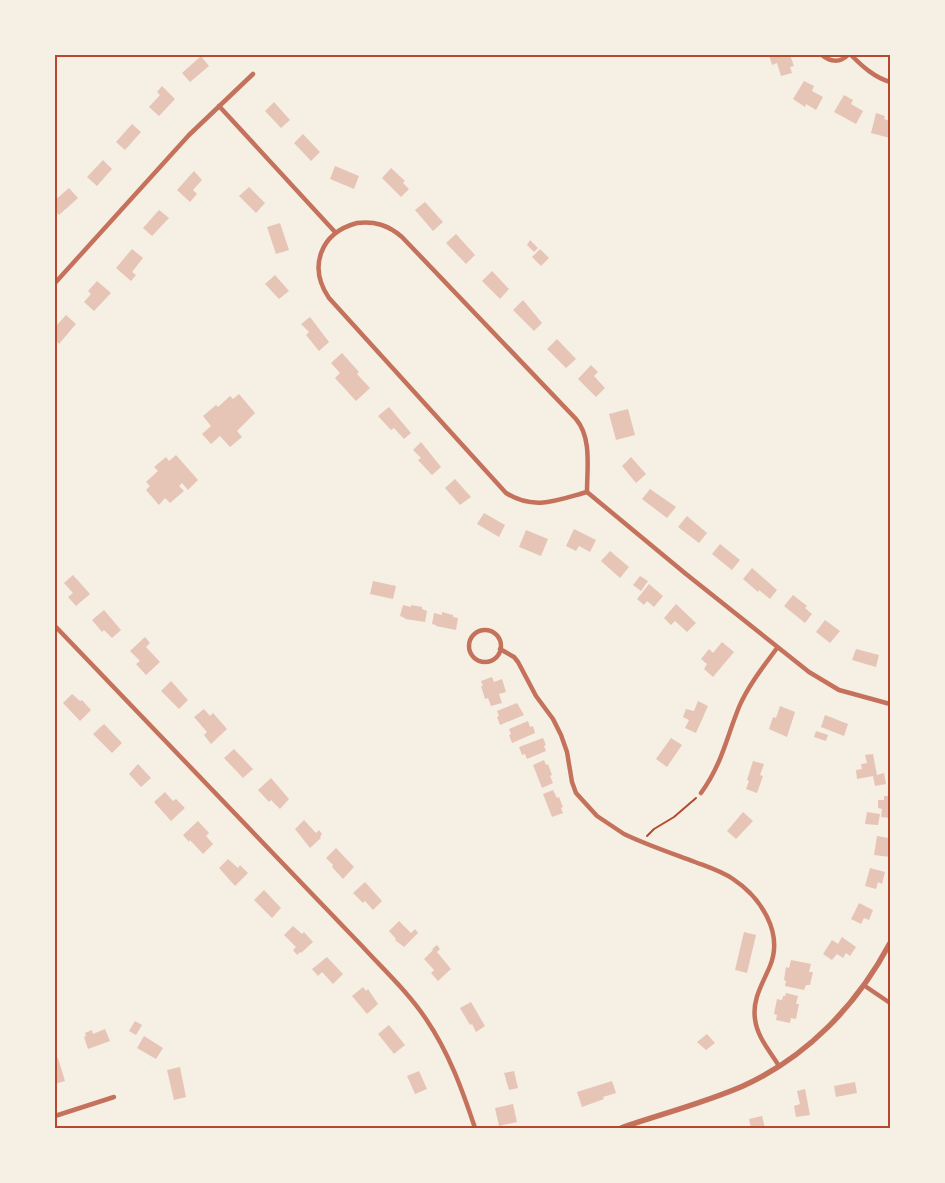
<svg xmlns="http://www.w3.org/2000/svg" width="945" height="1183" viewBox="0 0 945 1183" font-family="Raleway,sans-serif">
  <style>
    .building { fill: #e6c5b7 }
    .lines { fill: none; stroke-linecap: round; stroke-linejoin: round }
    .path { stroke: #b5482f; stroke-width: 2 }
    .minor { stroke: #c5725c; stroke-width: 4.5 }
    .tertiary { stroke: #c5725c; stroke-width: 5.5 }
    .neatline { fill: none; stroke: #b5482f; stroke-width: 2 }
  </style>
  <rect width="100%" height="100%" fill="#f6efe4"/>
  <g class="building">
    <polygon points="769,55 790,55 794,66 790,67 792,73 781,76 777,63 772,65"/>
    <polygon points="201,56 209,66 190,82 182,73"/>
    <polygon points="804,81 814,86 812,91 823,97 816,110 806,104 805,107 793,99"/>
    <polygon points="162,86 175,99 159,116 149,107 160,95 157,92"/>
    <polygon points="844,95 853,100 851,104 863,111 856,124 834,112"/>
    <polygon points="274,102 290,120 281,128 265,111"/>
    <polygon points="876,113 885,116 884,119 890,121 890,138 871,133"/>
    <polygon points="132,124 141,132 125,150 116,142"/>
    <polygon points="303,134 320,152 311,161 294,143"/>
    <polygon points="103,160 112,169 97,186 87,177"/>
    <polygon points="335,166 359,176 354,189 330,179"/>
    <polygon points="391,168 405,181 403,183 409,189 401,197 382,178"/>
    <polygon points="194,171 202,180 193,190 197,194 190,202 177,190"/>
    <polygon points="249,187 265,203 256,213 239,196"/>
    <polygon points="69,188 78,198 59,215 55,211 55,200"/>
    <polygon points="425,202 443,222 433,231 415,210"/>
    <polygon points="159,210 169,218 152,236 143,228"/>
    <polygon points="280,223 289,250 276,254 267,227"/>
    <polygon points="456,234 475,255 466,264 446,243"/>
    <polygon points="530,240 538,248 534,252 527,245"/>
    <polygon points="132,249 143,258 132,272 136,275 131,281 116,268"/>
    <polygon points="540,249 549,258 541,266 532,257"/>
    <polygon points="492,271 509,289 500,299 482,281"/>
    <polygon points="275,275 289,291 279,299 265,284"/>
    <polygon points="97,281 111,293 94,311 84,302 91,294 88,291"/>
    <polygon points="523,300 542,323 534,331 513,310"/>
    <polygon points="66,315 76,324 59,344 55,340 55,327"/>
    <polygon points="310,317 329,342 319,351 306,335 309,332 301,324"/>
    <polygon points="557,339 576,359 566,368 547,349"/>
    <polygon points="342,353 359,372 357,374 370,388 356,401 335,378 340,373 331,363"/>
    <polygon points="591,365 598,372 594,376 605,388 596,397 578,379"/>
    <polygon points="239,394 255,413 237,431 242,437 230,447 220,436 211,444 202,434 211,426 203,416 216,405 218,407 230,396 233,399"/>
    <polygon points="389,407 411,433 404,439 394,428 391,430 378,416"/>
    <polygon points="628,409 635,435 616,440 609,414"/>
    <polygon points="421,442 441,467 432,475 418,460 421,458 413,450"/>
    <polygon points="176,455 198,480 188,490 182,483 179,486 184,491 170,503 165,498 159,505 146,490 150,486 146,482 158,471 154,467 166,457 169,461"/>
    <polygon points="631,457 646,474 636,483 622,466"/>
    <polygon points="455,479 471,497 460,505 445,488"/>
    <polygon points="650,489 676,507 667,518 642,499"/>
    <polygon points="484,513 505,525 499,537 477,524"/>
    <polygon points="687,516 707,533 699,543 678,527"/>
    <polygon points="574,529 596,540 590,552 579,546 576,551 566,546"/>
    <polygon points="526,530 548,539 541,556 519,547"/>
    <polygon points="720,544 740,560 732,570 712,554"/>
    <polygon points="610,551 629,567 620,578 601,561"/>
    <polygon points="752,568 777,590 770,599 759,590 758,592 743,579"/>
    <polygon points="73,575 90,594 76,606 68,597 73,593 64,583"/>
    <polygon points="640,576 648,581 641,591 633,585"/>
    <polygon points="373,581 396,586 393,599 370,594"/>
    <polygon points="649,584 663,596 654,607 647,601 644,605 637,599"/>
    <polygon points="793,595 807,606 805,608 812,614 805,623 784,606"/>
    <polygon points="676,604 696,623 687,632 675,621 671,625 664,618"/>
    <polygon points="403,605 411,607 411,605 422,607 422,609 427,611 425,622 405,619 405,618 400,616"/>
    <polygon points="104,610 121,630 112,638 104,630 102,632 92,620"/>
    <polygon points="442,612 453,615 453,617 458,618 456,630 436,626 436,625 432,624 434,613 442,615"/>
    <polygon points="825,620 840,631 830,643 816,632"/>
    <polygon points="145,637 150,643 146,647 160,662 146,675 136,664 140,661 130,651"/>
    <polygon points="722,642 734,652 713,677 704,669 707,664 701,659 709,649 713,653"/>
    <polygon points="856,649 879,655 876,667 852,660"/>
    <polygon points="492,677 494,682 502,679 506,692 499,694 502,703 491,706 488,698 485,699 481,686 483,686 481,681"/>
    <polygon points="171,681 188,700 179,709 161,691"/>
    <polygon points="72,694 80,701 82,700 91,710 80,721 63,703"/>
    <polygon points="698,701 708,706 696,733 685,728 689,720 683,717 686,709 694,711"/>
    <polygon points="517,703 524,715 500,725 497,717 499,716 497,711"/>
    <polygon points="780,706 795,712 787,737 769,729 773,717 776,718"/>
    <polygon points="204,709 210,716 213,713 227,729 211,744 204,735 207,732 194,717"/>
    <polygon points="825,715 848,724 844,736 821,727"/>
    <polygon points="528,721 530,727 533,726 535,733 512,743 509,735 511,734 509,729"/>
    <polygon points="104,724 122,743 112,753 93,734"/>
    <polygon points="816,731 828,735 826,741 814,737"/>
    <polygon points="543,738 546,745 544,746 546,751 527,759 525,754 522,755 519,747"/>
    <polygon points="671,738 682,745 667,767 656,759"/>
    <polygon points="234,749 253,769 243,778 224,758"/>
    <polygon points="873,754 877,775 884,773 886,784 875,786 873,776 857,779 856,770 862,769 861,764 867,763 865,755"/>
    <polygon points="544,760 546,765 548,764 552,775 550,776 553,783 542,788 533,765"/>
    <polygon points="753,761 764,764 760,775 763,776 757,793 746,789 749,781 747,780"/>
    <polygon points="138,764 151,778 141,787 129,774"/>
    <polygon points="271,778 289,799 280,809 271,800 269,802 258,790"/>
    <polygon points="553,790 557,798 559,797 563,807 561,808 563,813 552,817 543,794"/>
    <polygon points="165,792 173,801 176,799 185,808 171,821 154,802"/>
    <polygon points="884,796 890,796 890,818 881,817 882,809 878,808 878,800 884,800"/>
    <polygon points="743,812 753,821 736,839 727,831"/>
    <polygon points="867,812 880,814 878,825 865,824"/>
    <polygon points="304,820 316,833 319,830 322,834 320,837 321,838 310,848 295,829"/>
    <polygon points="198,821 209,833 206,836 213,844 203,854 190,840 189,842 183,835"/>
    <polygon points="877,836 889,838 890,857 874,855"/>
    <polygon points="336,848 354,867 343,879 332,867 333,865 326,858"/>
    <polygon points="228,859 238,868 240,865 248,873 235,886 219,868"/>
    <polygon points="870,868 885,872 882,884 878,882 876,889 865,886"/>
    <polygon points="365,882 382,901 373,910 365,901 363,903 353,893"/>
    <polygon points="264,890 281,908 272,918 254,900"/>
    <polygon points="859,903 873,910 869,920 864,918 861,924 851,919"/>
    <polygon points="399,921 411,933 415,929 418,933 404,947 395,940 396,939 389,931"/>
    <polygon points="293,926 302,934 304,932 313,942 301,953 300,952 297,955 293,950 296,947 284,935"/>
    <polygon points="744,932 756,935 747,973 735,970"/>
    <polygon points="842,937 856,947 850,956 846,953 843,958 837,954 832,960 823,954 832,940 838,944"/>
    <polygon points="437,945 440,949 437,952 451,969 438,981 431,973 434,970 424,959 433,950 432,949"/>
    <polygon points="327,957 343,974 333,984 322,972 318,976 312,969"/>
    <polygon points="791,960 811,964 809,972 813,972 810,985 806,985 804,990 785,986 786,981 784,980 786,967 789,968"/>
    <polygon points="363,987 366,991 368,989 378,1004 367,1014 352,996"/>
    <polygon points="786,993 798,996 796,1004 799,1004 796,1019 791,1018 790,1023 776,1020 777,1015 774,1014 777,999 782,1000 783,996 785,996"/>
    <polygon points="471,1002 485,1026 476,1032 472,1024 470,1025 460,1008"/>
    <polygon points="135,1021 142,1025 136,1035 129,1031"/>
    <polygon points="389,1025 405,1045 394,1054 378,1034"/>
    <polygon points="105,1029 110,1041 88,1049 84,1037 86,1036 85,1033 92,1030 93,1034"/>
    <polygon points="707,1034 715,1043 706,1050 697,1042"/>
    <polygon points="144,1036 163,1048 156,1059 137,1048"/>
    <polygon points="58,1058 65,1081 55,1084 55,1059"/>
    <polygon points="180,1067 186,1097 174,1100 167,1070"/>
    <polygon points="419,1071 427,1089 415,1094 407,1076"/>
    <polygon points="514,1071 518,1088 509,1090 504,1073"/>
    <polygon points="612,1081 616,1093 603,1097 604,1099 582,1107 577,1092"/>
    <polygon points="855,1082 857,1093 836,1097 834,1086"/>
    <polygon points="805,1089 810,1115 796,1117 794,1106 800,1104 797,1091"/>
    <polygon points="513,1104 517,1122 499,1126 495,1108"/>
    <polygon points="762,1116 765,1128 751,1128 749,1119"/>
  </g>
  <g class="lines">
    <polyline class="path" points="647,836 654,829 674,817 696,798"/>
    <g class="minor">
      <path d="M 822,55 C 830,62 840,63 848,55"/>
      <path d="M 851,55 C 863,67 874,77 890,82"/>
      <polyline points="219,106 335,232"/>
      <path d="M 357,223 C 375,221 388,225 402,237 L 576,419 C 592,438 587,468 587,492 C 558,500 534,511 506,493 L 329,298 C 308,267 320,233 357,223 Z"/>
      <polyline points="55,283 189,135 253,74"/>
      <polyline points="587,492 686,574 809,672 839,690 890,704"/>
      <path d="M 55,626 L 362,946 C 384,970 408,992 426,1019 C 449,1053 462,1089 475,1128"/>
      <circle cx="485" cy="646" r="16"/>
      <path d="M 500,649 L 514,657 L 518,662 L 536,696 L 553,719 L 561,735 L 567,752 L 572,782 L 576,793 L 597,816 L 624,834 C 647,845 671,853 695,862 C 708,867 721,871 733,879 C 760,897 784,932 770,966 C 763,983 752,999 755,1019 C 757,1037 770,1051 779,1066"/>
      <path d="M 701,793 C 722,764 726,739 739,707 C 748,686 763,667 777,648"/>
      <polyline points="865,986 890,1003"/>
      <polyline points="55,1116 114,1097"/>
    </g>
    <path class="tertiary" d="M 621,1128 C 661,1114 704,1103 743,1086 C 807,1057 857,1005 890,943"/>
  </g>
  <rect width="945" height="1183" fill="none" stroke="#f6efe4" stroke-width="112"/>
  <rect x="56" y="56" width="833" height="1071" class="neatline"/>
</svg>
